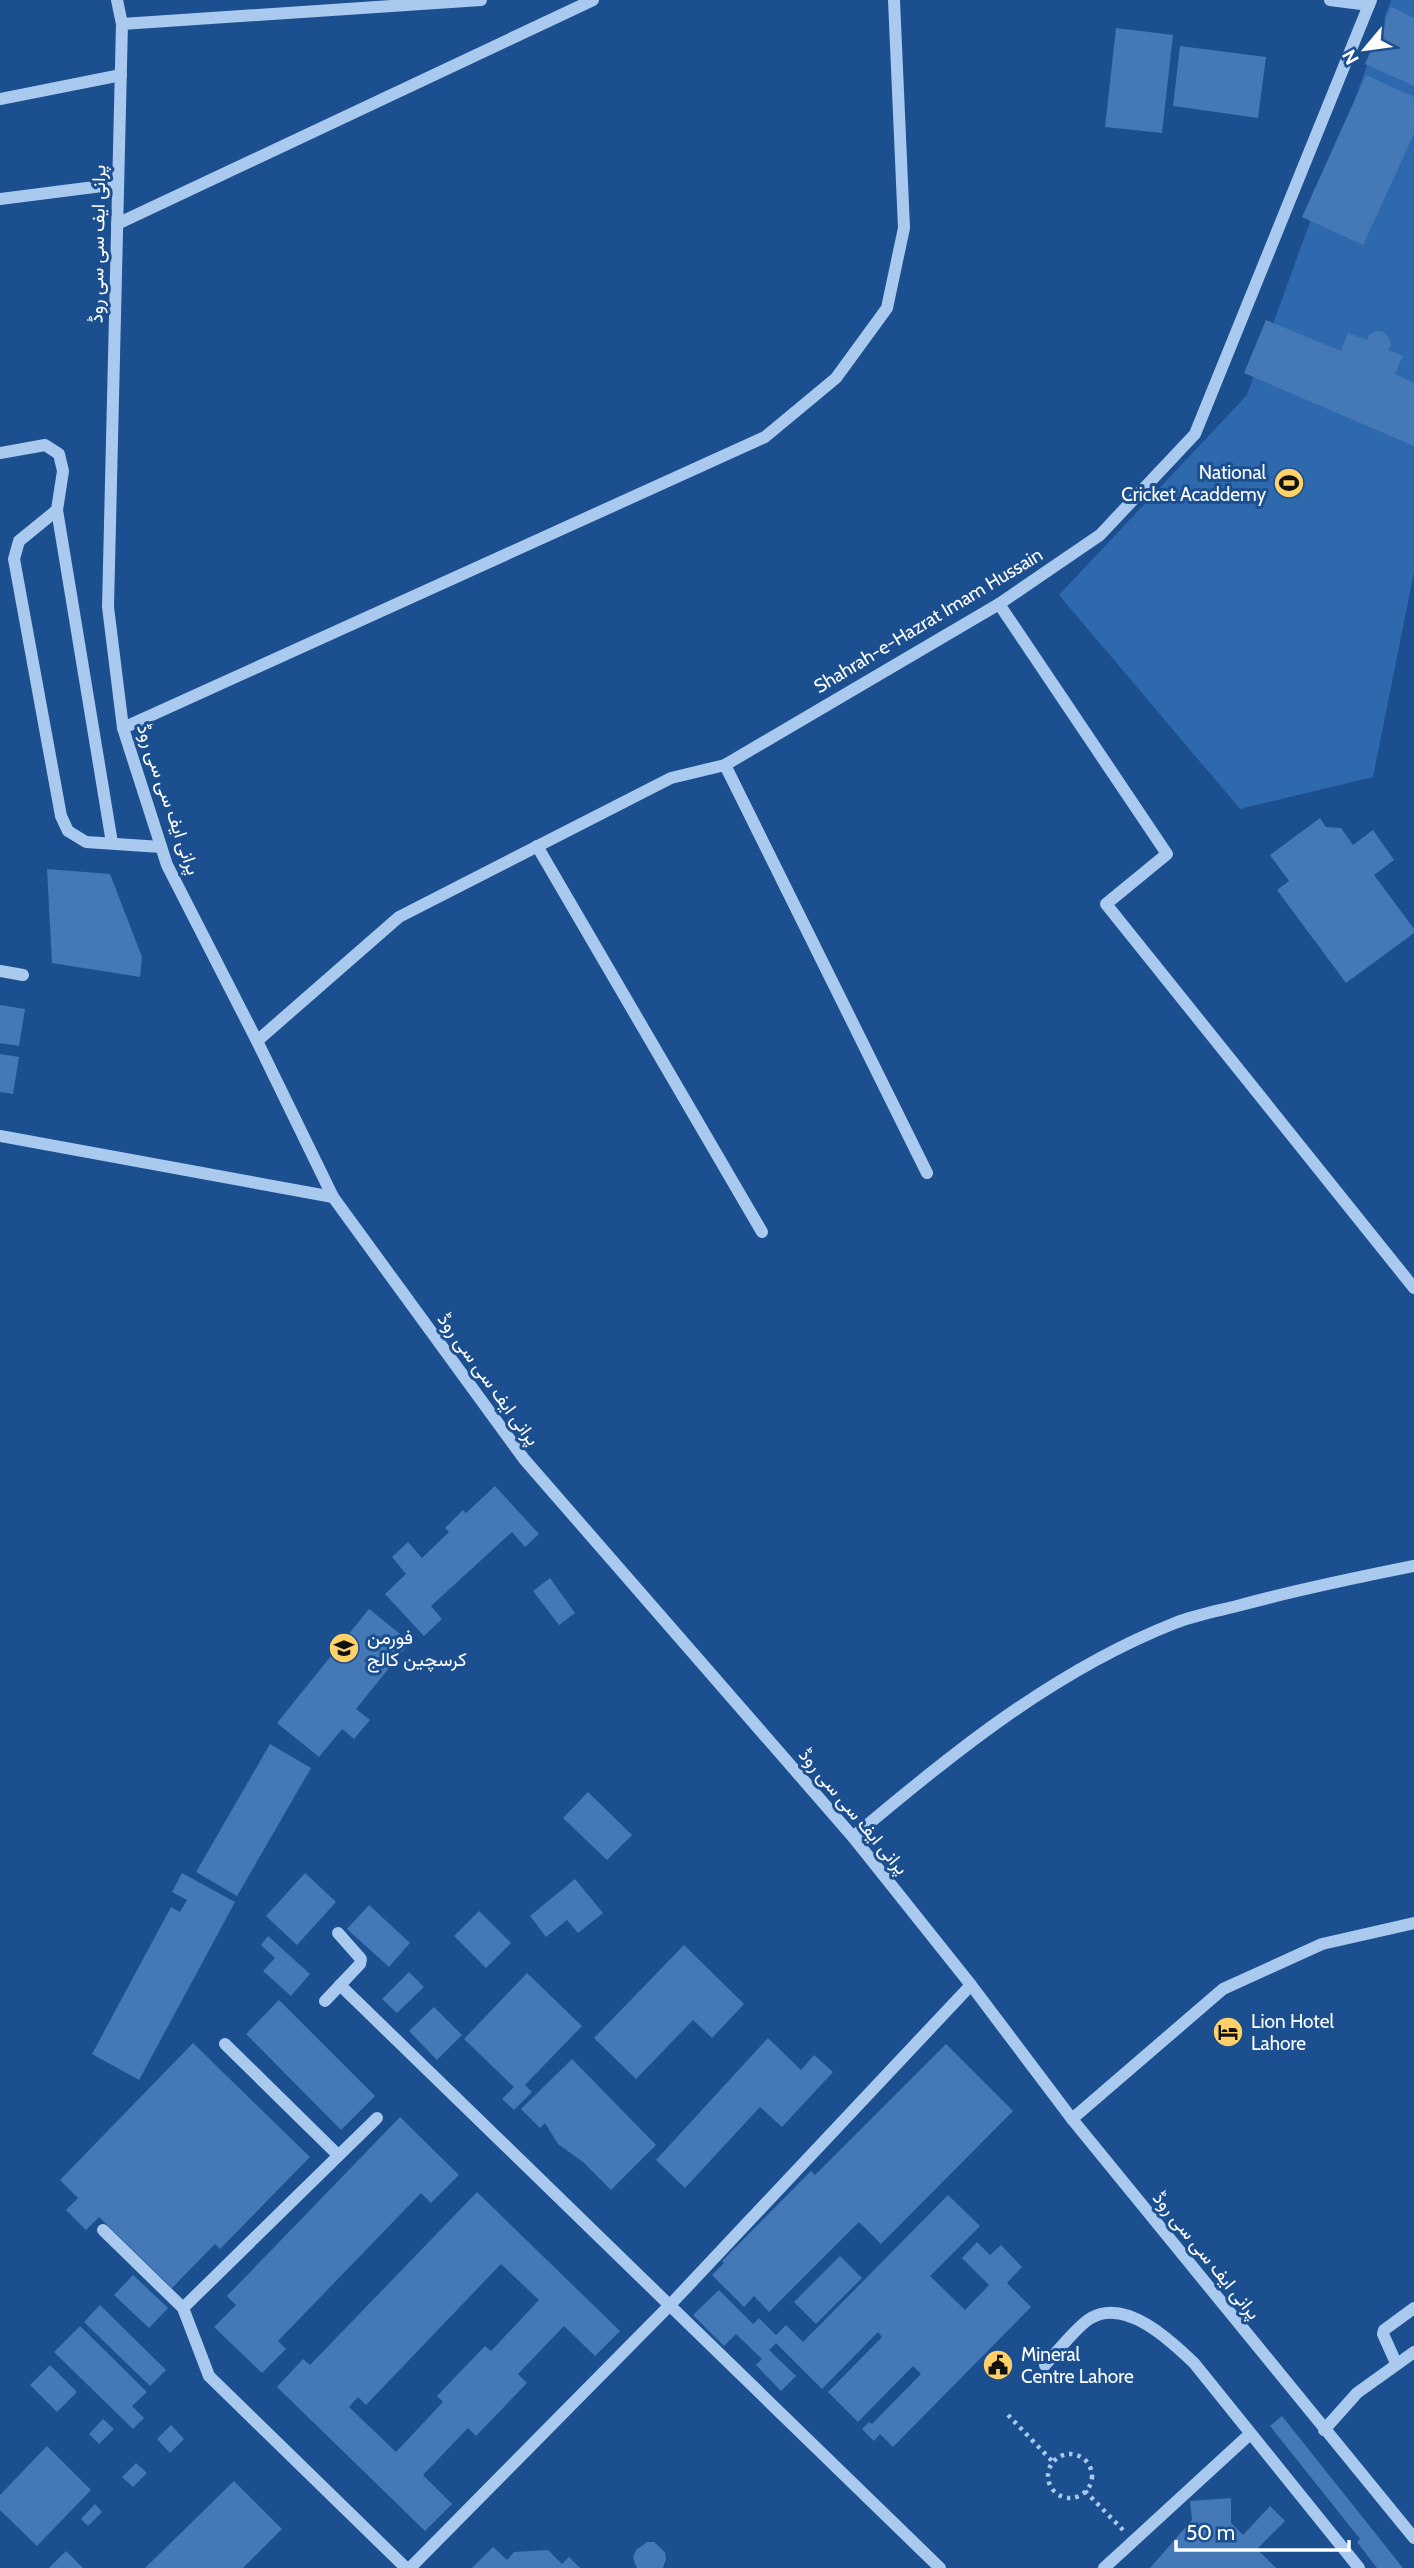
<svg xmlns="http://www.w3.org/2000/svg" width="1414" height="2568" viewBox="0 0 1414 2568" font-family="Cabin,Vazirmatn,sans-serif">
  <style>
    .green { fill: #2e69ad }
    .building { fill: #4478b7; fill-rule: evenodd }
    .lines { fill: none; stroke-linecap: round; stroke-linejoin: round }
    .path { stroke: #a9c9ee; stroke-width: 4.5; stroke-dasharray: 3.5 5; stroke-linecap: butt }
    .minor { stroke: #a9c9ee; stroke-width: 12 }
    .labels { text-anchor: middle; stroke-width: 6; stroke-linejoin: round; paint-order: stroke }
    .street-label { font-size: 19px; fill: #fff; stroke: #1b4f8f }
    .poi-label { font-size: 19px; fill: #fff; stroke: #1b4f8f; text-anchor: start }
  </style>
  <rect width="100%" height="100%" fill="#1b4f8f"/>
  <polygon class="green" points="1391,0 1414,0 1414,572 1373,777 1240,809 1059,595 1247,395"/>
  <g class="building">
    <polygon points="1391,7 1414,18 1414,86 1365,64"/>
    <polygon points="1116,28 1173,35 1162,133 1105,127"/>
    <polygon points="1180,46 1266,57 1258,118 1173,106"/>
    <polygon points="1366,75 1414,97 1414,134 1363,245 1302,217"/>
    <polygon points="1266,320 1341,351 1348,333 1367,340 1369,335 1376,331 1384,332 1389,338 1391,345 1388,350 1403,356 1395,374 1414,383 1414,446 1244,373"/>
    <polygon points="1320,818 1326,827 1341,828 1353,845 1373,830 1394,860 1374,875 1414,929 1414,933 1346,983 1277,890 1289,881 1270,855"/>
    <polygon points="47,869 110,874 142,957 140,977 52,963"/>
    <polygon points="0,1005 25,1009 19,1046 0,1043"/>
    <polygon points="0,1054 19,1057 13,1094 0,1092"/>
    <polygon points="495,1486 539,1534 525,1547 512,1532 431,1606 442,1619 424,1636 385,1594 406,1574 392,1557 408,1542 422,1558 449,1532 445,1528 463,1510 466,1513"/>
    <polygon points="550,1578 575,1613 559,1625 533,1591"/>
    <polygon points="369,1609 410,1642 356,1709 370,1720 354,1739 342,1729 319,1757 277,1723"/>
    <polygon points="270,1744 311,1768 237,1896 196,1872"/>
    <polygon points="588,1792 632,1835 607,1860 563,1818"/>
    <polygon points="182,1873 235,1902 139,2080 92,2054 171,1907 180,1912 187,1900 172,1892"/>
    <polygon points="305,1873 336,1902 297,1945 266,1916"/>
    <polygon points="575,1879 603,1913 578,1933 567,1920 546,1937 530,1916"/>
    <polygon points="369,1905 410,1943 389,1967 347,1929"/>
    <polygon points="479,1911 511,1943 486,1968 454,1936"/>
    <polygon points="268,1936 310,1974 291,1996 263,1971 275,1958 261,1945"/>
    <polygon points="684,1945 744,2004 712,2038 693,2020 636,2079 594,2038"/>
    <polygon points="409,1972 424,1987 397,2013 382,1999"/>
    <polygon points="527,1973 582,2026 525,2085 532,2092 514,2110 502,2099 514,2087 464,2039"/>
    <polygon points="279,2000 375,2096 341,2130 246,2034"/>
    <polygon points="434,2007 462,2035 437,2060 409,2031"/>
    <polygon points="768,2038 801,2070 814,2055 833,2072 782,2127 760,2107 685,2188 656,2160"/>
    <polygon points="193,2043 310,2157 220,2249 215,2244 172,2288 99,2217 86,2230 66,2210 78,2198 60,2180"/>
    <polygon points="946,2044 1013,2111 881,2244 859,2222 769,2312 754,2296 744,2307 712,2275 724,2263 722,2261 811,2171 815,2175"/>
    <polygon points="572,2059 656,2145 611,2190 583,2162 558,2144 545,2123 540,2128 521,2109"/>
    <polygon points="400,2117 459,2175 431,2203 421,2193 278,2341 286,2349 262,2373 214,2327 236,2305 227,2296"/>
    <path d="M 477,2192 L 620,2331 L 595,2356 L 564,2326 L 518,2374 L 527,2383 L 476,2436 L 468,2428 L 423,2475 L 452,2504 L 425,2531 L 277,2387 L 303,2359 L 310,2365 ZM 501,2264 L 539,2300 L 491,2351 L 485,2346 L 437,2396 L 443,2402 L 396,2452 L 349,2407 L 358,2397 L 366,2405 Z"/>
    <polygon points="948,2195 980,2226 930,2276 965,2310 989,2285 962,2258 977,2242 990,2255 1001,2245 1022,2267 1007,2283 1031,2307 893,2447 880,2434 874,2441 862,2429 869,2422 872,2424 921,2374 913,2366 858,2422 828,2392 882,2337 878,2332 822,2389 776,2343 769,2350 796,2376 781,2391 756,2365 762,2359 736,2334 724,2346 693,2315 719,2290 753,2324 759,2318 776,2335 786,2325 803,2342"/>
    <polygon points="840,2256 862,2278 816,2324 794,2302"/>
    <polygon points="133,2275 168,2308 149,2328 114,2295"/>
    <polygon points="100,2305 166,2370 150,2386 84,2322"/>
    <polygon points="80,2326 147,2392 132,2406 144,2418 133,2429 54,2352"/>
    <polygon points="50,2365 77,2392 57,2412 30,2385"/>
    <polygon points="1282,2416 1403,2568 1377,2568 1357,2542 1360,2539 1270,2426"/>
    <polygon points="103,2419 114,2429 99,2444 89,2434"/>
    <polygon points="171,2425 184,2439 170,2453 157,2439"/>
    <polygon points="47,2446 91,2490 37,2546 0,2510 0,2495"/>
    <polygon points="136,2463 147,2473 133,2487 122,2477"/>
    <polygon points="234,2481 282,2529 243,2568 145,2568"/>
    <polygon points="1231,2498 1231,2523 1243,2535 1270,2506 1285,2521 1257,2549 1276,2568 1150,2568 1192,2520 1190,2501"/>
    <polygon points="95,2504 102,2512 88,2526 81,2519"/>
    <polygon points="647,2542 654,2542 665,2552 666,2559 663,2568 637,2568 635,2564 633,2557 636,2550"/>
    <polygon points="493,2547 507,2560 514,2552 548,2550 562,2564 569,2557 580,2568 472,2568"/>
    <polygon points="66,2551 83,2568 49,2568"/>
  </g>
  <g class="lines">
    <g class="path">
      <polyline points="1008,2415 1054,2463"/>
      <circle cx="1070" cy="2476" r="22"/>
      <polyline points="1085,2491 1123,2530"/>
    </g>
    <g class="minor">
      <polyline points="117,0 122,24 108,607 123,728 167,865 257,1041 333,1197 524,1459 853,1837 971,1985 1072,2119 1414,2538"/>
      <polyline points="1330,0 1369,5"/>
      <polyline points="122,24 481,0"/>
      <polyline points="0,99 121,75"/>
      <polyline points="0,199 118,184"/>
      <polyline points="117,224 593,0"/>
      <polyline points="0,453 45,445 59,454 63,471 57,510 19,541 14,559 61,816 68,831 86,842 161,847"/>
      <polyline points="57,510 112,843"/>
      <polyline points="999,604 1167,854 1106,904 1414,1288"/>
      <polyline points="123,728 765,437 836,378 887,308 904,228 894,0"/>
      <polyline points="725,765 927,1173"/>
      <polyline points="537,846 762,1232"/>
      <polyline points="0,971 23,975"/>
      <polyline points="257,1041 399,917 671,778 725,765 999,604 1100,535 1195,434 1371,0"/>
      <polyline points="0,1136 333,1197"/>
      <path d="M 853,1837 C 951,1754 1055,1670 1175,1623 C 1195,1615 1217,1611 1237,1606 C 1296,1590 1354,1578 1414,1566"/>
      <polyline points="340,1985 940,2568"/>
      <polyline points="325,2001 360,1964 361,1959 338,1933"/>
      <polyline points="225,2044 338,2155"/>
      <polyline points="1072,2119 1223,1989 1322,1944 1414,1923"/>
      <polyline points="103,2230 183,2308 209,2376 406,2568"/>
      <polyline points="183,2308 377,2118"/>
      <polyline points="1396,2363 1383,2334 1384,2330 1414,2308"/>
      <path d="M 1045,2365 C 1056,2353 1079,2324 1091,2318 C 1126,2298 1170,2340 1194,2363 L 1359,2568"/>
      <polyline points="1324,2430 1357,2393 1414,2352"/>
      <polyline points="410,2568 670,2305 971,1985"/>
      <polyline points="1104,2568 1250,2434"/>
    </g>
  </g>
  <defs>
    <g id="stadium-disc" transform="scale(1.575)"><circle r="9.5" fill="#ffd166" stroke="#1b4f8f"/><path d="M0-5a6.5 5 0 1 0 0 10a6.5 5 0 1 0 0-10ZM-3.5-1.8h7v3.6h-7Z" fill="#111"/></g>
    <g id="university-disc" transform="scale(1.575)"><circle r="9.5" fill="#ffd166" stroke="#1b4f8f"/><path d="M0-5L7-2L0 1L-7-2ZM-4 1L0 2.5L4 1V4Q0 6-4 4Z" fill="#111"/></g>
    <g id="hotel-disc" transform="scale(1.575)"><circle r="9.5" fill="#ffd166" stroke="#1b4f8f"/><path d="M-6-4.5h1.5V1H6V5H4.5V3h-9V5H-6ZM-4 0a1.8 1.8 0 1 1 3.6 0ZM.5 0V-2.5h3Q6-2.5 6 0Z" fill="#111"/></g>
    <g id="civic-disc" transform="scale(1.575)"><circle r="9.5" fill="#ffd166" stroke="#1b4f8f"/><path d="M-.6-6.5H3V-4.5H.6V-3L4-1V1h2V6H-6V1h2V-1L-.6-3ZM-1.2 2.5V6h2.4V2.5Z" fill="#111"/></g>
  </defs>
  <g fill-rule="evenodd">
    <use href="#stadium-disc" x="1289" y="483"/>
    <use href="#university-disc" x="344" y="1648"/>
    <use href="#hotel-disc" x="1228" y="2032"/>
    <use href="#civic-disc" x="998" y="2365"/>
  </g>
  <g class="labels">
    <g class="street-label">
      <text transform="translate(97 244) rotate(-89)" y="7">پرانی ایف سی سی روڈ</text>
      <text transform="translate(928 620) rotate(-31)" y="7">Shahrah-e-Hazrat Imam Hussain</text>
      <text transform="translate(169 799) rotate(71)" y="7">پرانی ایف سی سی روڈ</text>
      <text transform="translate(489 1379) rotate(54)" y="7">پرانی ایف سی سی روڈ</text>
      <text transform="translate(854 1811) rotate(50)" y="7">پرانی ایف سی سی روڈ</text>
      <text transform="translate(1207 2255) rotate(51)" y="7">پرانی ایف سی سی روڈ</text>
    </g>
    <g class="poi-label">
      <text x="1266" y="479" text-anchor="end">National<tspan x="1266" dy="22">Cricket Acaddemy</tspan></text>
      <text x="367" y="1644">فورمن<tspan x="367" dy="22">کرسچین کالج</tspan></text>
      <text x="1251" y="2028">Lion Hotel<tspan x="1251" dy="22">Lahore</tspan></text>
      <text x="1021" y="2361">Mineral<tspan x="1021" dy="22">Centre Lahore</tspan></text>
    </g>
  </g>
  <g transform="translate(1365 49) rotate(241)" stroke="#1b4f8f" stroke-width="5" paint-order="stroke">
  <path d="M0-5L12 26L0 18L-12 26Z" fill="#ffffff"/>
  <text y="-10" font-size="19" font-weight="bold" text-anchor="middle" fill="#ffffff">N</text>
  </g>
  <path d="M1176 2540v10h173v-10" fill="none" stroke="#ffffff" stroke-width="3.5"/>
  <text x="1186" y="2540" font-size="21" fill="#ffffff" stroke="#1b4f8f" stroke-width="5" paint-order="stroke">50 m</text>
</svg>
